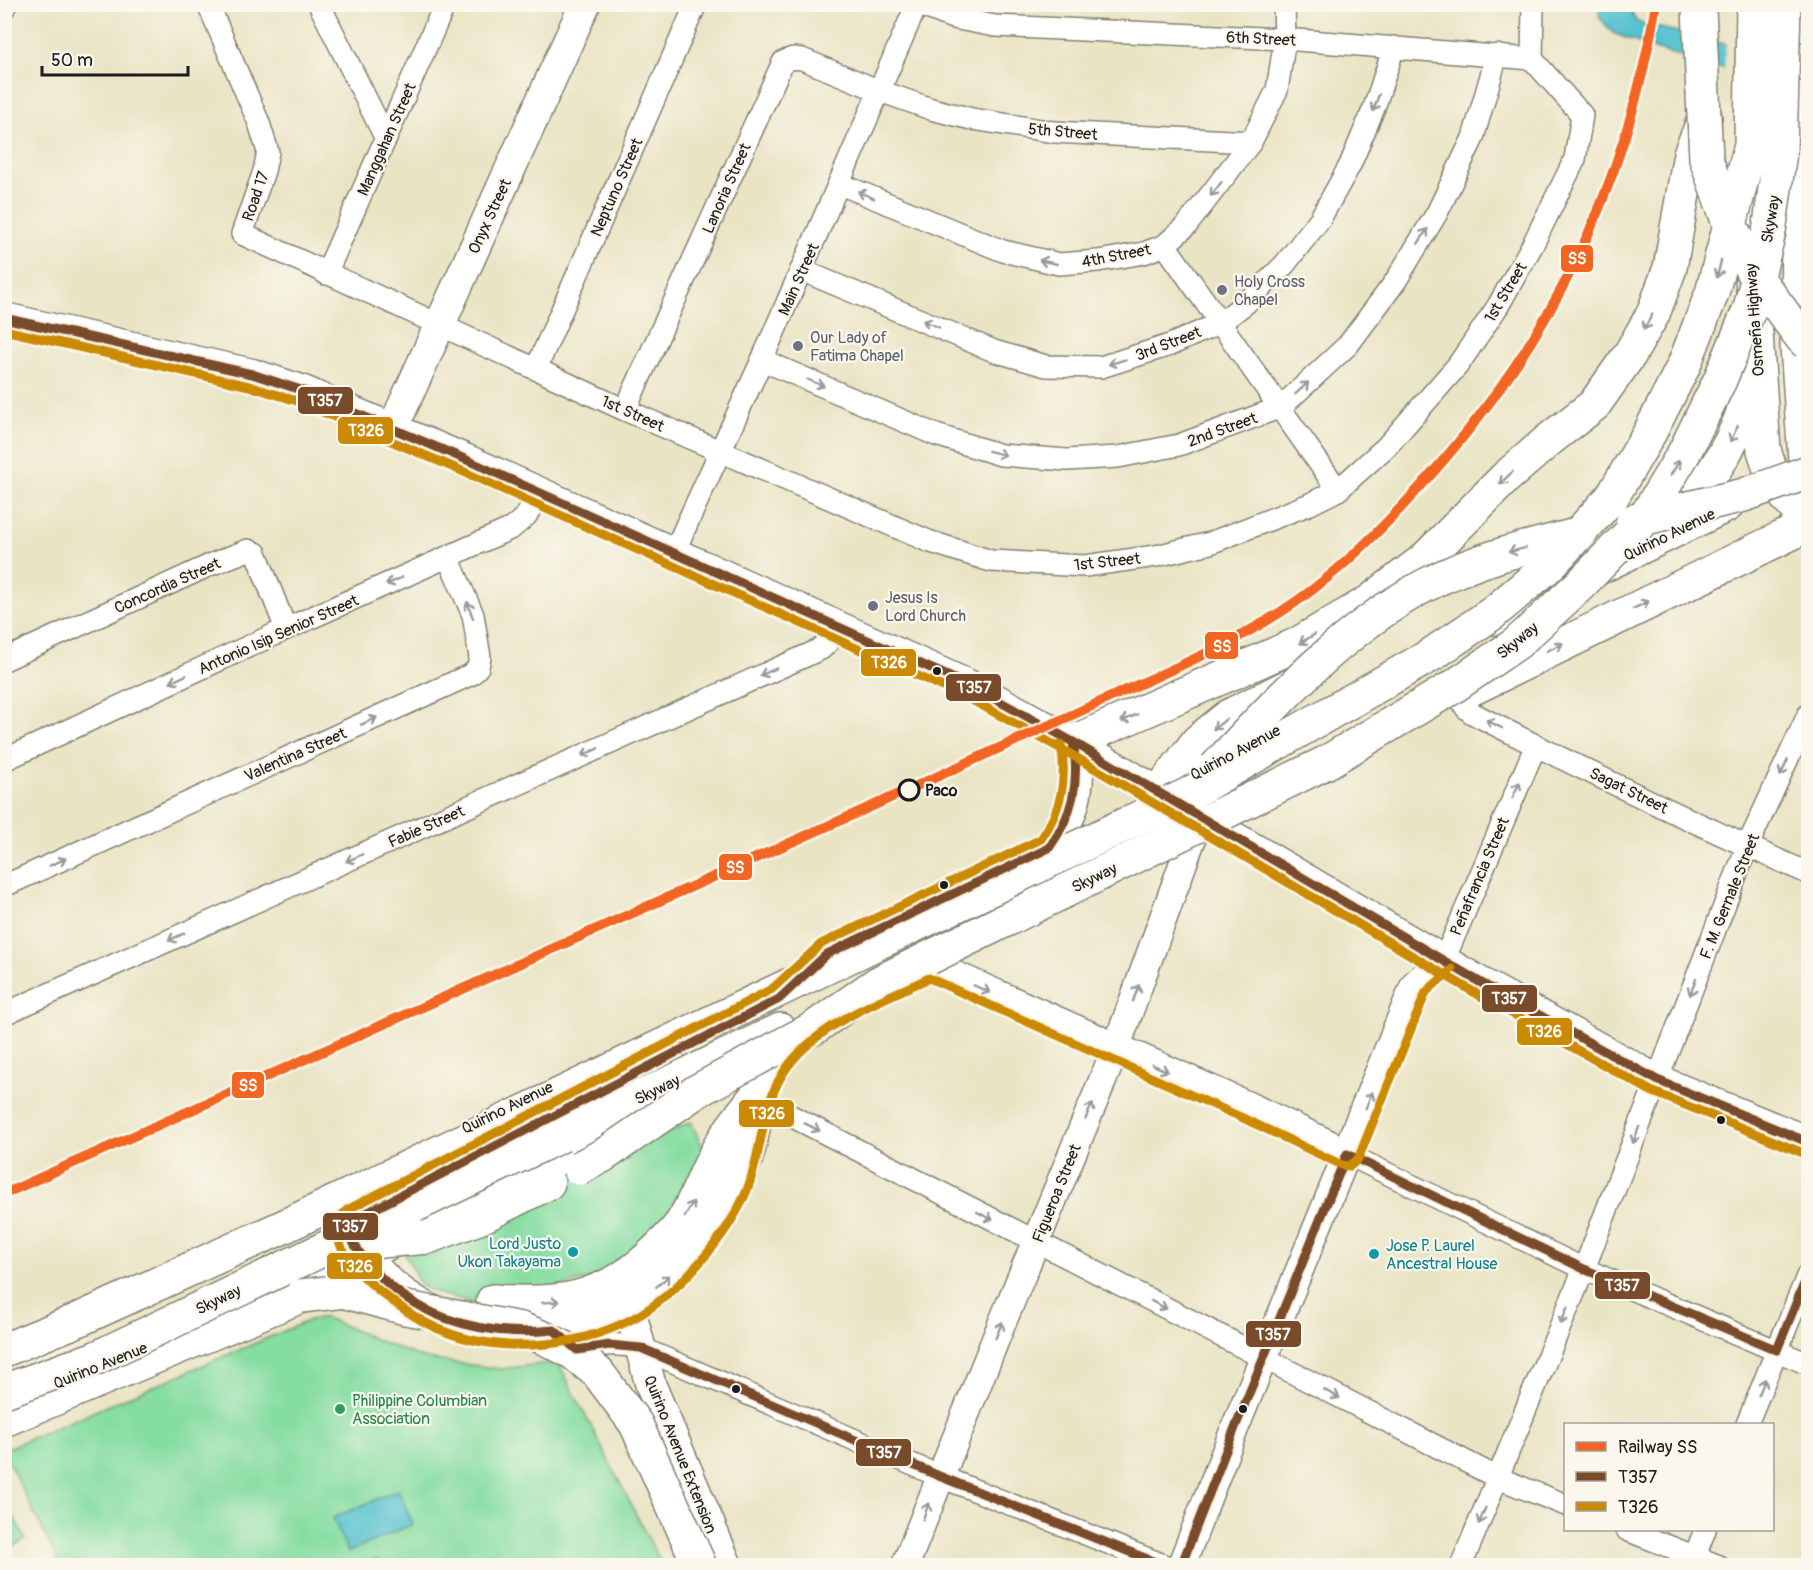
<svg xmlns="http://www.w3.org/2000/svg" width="1813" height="1570" viewBox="0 0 1813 1570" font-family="Pangolin,sans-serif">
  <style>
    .green { fill: #85dda1; stroke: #507c5e; stroke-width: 1.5 }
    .water { fill: #57c3cf; stroke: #3a7076; stroke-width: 1.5 }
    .pier { fill: #e9e4c4 }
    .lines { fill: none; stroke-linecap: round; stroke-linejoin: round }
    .minor-casing { stroke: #828070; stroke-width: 24 }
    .tertiary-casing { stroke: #828070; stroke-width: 30 }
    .secondary-casing { stroke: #828070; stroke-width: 33 }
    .primary-casing { stroke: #828070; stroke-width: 36 }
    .motorway-casing { stroke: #828070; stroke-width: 36 }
    .minor { stroke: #fff; stroke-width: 21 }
    .tertiary { stroke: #fff; stroke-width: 27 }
    .secondary { stroke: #fff; stroke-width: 30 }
    .primary { stroke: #fff; stroke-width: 33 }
    .motorway { stroke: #fff; stroke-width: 33 }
    .motorway-bridge-casing { stroke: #828070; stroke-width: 36; stroke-linecap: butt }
    .motorway-bridge { stroke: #fff; stroke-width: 33 }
    .bus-1-casing { stroke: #fbf7ec; stroke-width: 14 }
    .bus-2-casing { stroke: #fbf7ec; stroke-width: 14 }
    .bus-1 { stroke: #7a4b2a; stroke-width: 9 }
    .bus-2 { stroke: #cb8a06; stroke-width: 9 }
    .rail-1-casing { stroke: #fbf7ec; stroke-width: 15 }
    .rail-1 { stroke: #f26522; stroke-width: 10 }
    .oneway { stroke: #999 }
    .worship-dot { fill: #6b7280; stroke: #fbf7ec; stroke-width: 2 }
    .bus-dot { fill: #1c1c1c; stroke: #fbf7ec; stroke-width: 2 }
    .stop-dot { fill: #fbf7ec; stroke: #1c1c1c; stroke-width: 3 }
    .culture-dot { fill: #0f9aa8; stroke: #fbf7ec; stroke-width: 2 }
    .leisure-dot { fill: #2e9e5b; stroke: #fbf7ec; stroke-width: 2 }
    .labels { text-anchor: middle; stroke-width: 4.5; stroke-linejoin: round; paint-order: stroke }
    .street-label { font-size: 16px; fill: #1c1c1c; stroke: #fbf7ec }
    .worship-label { font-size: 16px; fill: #5b616d; stroke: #fbf7ec; text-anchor: start }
    .stop-label { font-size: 16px; font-weight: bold; fill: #1c1c1c; stroke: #fbf7ec; text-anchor: start }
    .culture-label { font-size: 16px; fill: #0d838f; stroke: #fbf7ec; text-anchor: end }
    .leisure-label { font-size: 16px; fill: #27864d; stroke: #fbf7ec; text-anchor: start }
    .line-badge { stroke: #fbf7ec; stroke-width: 2 }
    .badge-label { font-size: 16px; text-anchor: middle; font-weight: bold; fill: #fff }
  </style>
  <rect width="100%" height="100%" fill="#fbf7ec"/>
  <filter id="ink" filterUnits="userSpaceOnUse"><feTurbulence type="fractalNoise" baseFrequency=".0167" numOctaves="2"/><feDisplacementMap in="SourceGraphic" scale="12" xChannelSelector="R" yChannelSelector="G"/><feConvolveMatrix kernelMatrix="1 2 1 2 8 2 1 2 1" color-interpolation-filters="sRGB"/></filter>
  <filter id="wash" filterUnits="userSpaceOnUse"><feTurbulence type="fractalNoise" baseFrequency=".008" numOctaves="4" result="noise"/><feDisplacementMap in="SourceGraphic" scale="24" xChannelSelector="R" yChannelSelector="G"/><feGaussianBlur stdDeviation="1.35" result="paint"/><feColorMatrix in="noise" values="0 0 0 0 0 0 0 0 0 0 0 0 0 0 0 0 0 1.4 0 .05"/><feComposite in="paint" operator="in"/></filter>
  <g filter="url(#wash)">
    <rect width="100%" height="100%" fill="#e9e4c4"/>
    <g class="green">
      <polygon points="691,1122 705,1152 664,1230 591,1279 482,1305 437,1293 421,1286 405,1253"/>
      <polygon points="319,1318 326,1318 386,1344 426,1359 501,1369 558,1362 662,1565 380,1566 377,1559 362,1566 60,1565 5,1455 5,1449 310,1320"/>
      <polygon points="5,1502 26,1539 5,1551 4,1503"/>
    </g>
    <g class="water">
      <polygon points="1599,5 1631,5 1633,16 1637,22 1808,65 1808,91 1658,50 1613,33 1599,17"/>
      <polygon points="398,1490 413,1524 348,1552 333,1518"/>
    </g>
    <polygon class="pier" points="1726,42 1803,61 1802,92 1724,71"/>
  </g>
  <g filter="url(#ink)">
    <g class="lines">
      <g class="minor-casing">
        <g id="minor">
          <polyline points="208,4 259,123 268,152 264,171 242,234 625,410 928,541 991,561 1085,566 1156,556 1210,543 1310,504 1338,490 1387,446 1458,365 1498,306 1533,244 1575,159 1582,115 1532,59 1285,39 995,26 953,18 917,4"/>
          <polyline points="319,4 386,139"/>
          <polyline points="4,8 6,4"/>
          <polyline points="1532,59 1533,4"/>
          <polyline points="840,184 1003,251 1059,264 1098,261 1144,253 1165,245 1187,225 1251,142 1277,90 1285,39 1284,4"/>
          <polyline points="1165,245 1338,490"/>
          <polyline points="801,270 994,351 1046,366 1101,367 1170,345 1220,323 1246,303 1285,264 1320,219 1350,165 1374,108 1394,47"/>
          <polyline points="326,274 445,4"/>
          <polyline points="762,360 936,435 1001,455 1067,460 1118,457 1179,445 1281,407 1348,345 1395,282 1437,213 1473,138 1497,55"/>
          <polyline points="536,369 696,4"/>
          <polyline points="625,410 783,62 793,58 802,59 880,91 931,109 972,119 1054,132 1251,142"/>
          <polyline points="674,552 762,360 917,4"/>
          <polyline points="4,660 210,565 248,550 256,553 286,629"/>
          <path d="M 1458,695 L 1466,708 L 1472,713 C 1583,770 1695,824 1808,873"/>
          <polyline points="4,760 286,629 512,528 526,516 540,493"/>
          <polyline points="4,886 472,674 478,667 480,657 473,615 448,557"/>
          <polyline points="1444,960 1536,745"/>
          <polyline points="4,1014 821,649 829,641 838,626"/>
          <polyline points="760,1100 1498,1478 1566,1505"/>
          <polyline points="1347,1154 1584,1269 1808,1364"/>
          <path d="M 577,1350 C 600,1344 618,1343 641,1348 L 939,1476 L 1166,1566"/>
          <polyline points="1747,1424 1808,1274"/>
          <polyline points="1627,1530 1719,1566"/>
          <polyline points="1461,1566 1584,1269 1747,847 1808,715"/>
          <polyline points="1691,1566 1705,1530"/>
        </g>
      </g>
      <g class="tertiary-casing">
        <g id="tertiary">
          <polyline points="905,1566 1000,1328 1116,1048 1200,817"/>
          <polyline points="1181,1566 1234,1430 1347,1154"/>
        </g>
      </g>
      <g class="secondary-casing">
        <g id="secondary">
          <polyline points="4,318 252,374 301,390 467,460 977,689 1073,742 1483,984 1657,1080 1808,1142"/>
          <polyline points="393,428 585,4"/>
          <polyline points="929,965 1250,1108 1347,1154 1416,985 1444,960"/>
          <polyline points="629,1306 651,1386 727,1566"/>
        </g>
      </g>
      <g class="primary-casing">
        <g id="primary">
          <polyline points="1799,98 1797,347 1808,501"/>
          <polyline points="1745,175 1764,450 1774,482 1808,523"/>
          <path d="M 1672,521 C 1710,484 1741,435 1751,383"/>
          <polyline points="1496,618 1727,505"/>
          <polyline points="1463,693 1808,525"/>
          <path d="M 1049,848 C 1074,816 1082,782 1073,742"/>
          <polyline points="391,1200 587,1098"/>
          <path d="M 352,1239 C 371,1272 398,1295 432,1312"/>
          <polyline points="270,1296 362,1256 647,1113"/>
          <path d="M 519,1333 C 556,1333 597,1325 629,1306 C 684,1276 726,1216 746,1158 C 755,1131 755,1100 768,1074 C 775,1061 785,1050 795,1038"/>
        </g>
      </g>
      <g class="motorway-casing">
        <g id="motorway">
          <polyline points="1805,4 1808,26"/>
          <polyline points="1073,742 1296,645 1369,602 1425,559 1505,478 1550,439 1594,405 1630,354 1653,314 1670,268 1690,154 1705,117"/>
          <polyline points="1159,792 1198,741 1229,716 1293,684"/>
          <polyline points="562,1135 780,1030"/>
          <polyline points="428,1237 481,1217 548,1183"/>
          <path d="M 493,1301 C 553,1305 599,1302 646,1260 C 658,1249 671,1237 681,1224 C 697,1200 705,1171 720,1146 C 732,1125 749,1106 763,1087"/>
          <polyline points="4,1420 301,1296"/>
        </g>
      </g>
      <use href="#minor" class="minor"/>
      <use href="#tertiary" class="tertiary"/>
      <use href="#secondary" class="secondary"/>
      <use href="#primary" class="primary"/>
      <use href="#motorway" class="motorway"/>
      <g class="motorway-bridge-casing">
        <g id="motorway-bridge">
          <polyline points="1699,9 1706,159 1727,218 1752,271 1801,337 1808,344"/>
          <polyline points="1633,521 1744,495 1808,472"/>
          <path d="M 1215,768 C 1277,701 1342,630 1424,586 C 1473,560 1527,547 1580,534"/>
          <polyline points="579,1168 604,1155 697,1091 814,1028 878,983 1327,762 1453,687 1517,643 1581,584 1644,519 1684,453 1720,380 1750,308 1769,232 1780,152 1784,4"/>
          <polyline points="348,1244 428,1237"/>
          <polyline points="339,1290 406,1308 521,1329 549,1340 572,1352 598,1373 636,1424 700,1566"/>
          <polyline points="301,1296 362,1289"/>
          <polyline points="4,1350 78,1320 285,1226 1187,795 1431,655 1493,613 1550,565 1612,497 1649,434 1684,365 1712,293 1751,145 1753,4"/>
          <polyline points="4,1391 96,1358 562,1135"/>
        </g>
      </g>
      <use href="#motorway-bridge" class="motorway-bridge"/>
      <g class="bus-1-casing">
        <g id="bus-1">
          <polyline points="4,318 252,374 301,390 467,460 977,689 1073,742 1483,984 1657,1080 1808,1142"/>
          <path d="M 1073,742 C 1080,782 1073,815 1049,848 L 827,954 L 779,999 L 353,1220 C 345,1232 353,1243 360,1253 C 407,1317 479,1338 554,1330 L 577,1350 L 609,1345 L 641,1348 L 939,1476 L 1165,1566"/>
          <polyline points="1181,1566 1234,1430 1347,1154 1584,1269 1777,1350 1808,1274"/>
        </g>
      </g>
      <g class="bus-2-casing">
        <g id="bus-2">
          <polyline points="4,330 249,386 297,401 462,471 972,700 1067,752 1477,994 1651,1091 1803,1153"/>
          <path d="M 1061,744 C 1067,779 1062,809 1041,839 L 821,944 L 772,989 L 347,1210 C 307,1246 401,1310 428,1324 C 490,1356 574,1350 634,1318 C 678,1294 728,1236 747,1190 C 763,1150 761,1101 788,1066 C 821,1022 881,1001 929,978 L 1245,1119 L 1342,1165 L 1350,1166 L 1358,1159 L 1426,992 L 1452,969"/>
        </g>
      </g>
      <use href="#bus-1" class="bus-1"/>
      <use href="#bus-2" class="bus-2"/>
      <g class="rail-1-casing">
        <path id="rail-1" d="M 4,1194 C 295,1064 586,933 877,804 C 955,769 1033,733 1111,697 C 1186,663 1263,632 1327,578 C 1360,551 1390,520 1419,488 C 1548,347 1625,193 1656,4"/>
      </g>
      <use href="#rail-1" class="rail-1"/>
    </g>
    <defs><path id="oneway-shaft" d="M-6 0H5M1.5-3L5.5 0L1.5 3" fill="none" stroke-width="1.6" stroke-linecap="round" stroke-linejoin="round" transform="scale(1.5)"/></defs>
    <g class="oneway">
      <use href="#oneway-shaft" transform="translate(1376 103) rotate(109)"/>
      <use href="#oneway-shaft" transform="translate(1216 189) rotate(128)"/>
      <use href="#oneway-shaft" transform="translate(866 195) rotate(-157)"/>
      <use href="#oneway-shaft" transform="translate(1423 236) rotate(-58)"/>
      <use href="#oneway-shaft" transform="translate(1048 262) rotate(-167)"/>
      <use href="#oneway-shaft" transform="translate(1719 269) rotate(105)"/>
      <use href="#oneway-shaft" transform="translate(1648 322) rotate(119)"/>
      <use href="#oneway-shaft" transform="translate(931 324) rotate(-157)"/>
      <use href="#oneway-shaft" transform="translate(1117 362) rotate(163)"/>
      <use href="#oneway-shaft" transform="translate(816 383) rotate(23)"/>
      <use href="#oneway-shaft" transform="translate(1302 388) rotate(-43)"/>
      <use href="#oneway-shaft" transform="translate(1734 434) rotate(115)"/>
      <use href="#oneway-shaft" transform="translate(997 453) rotate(14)"/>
      <use href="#oneway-shaft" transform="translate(1675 468) rotate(-59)"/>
      <use href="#oneway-shaft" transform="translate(1506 478) rotate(137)"/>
      <use href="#oneway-shaft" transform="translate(1517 550) rotate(166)"/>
      <use href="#oneway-shaft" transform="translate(394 581) rotate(156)"/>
      <use href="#oneway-shaft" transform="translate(1641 605) rotate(-26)"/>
      <use href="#oneway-shaft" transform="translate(470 610) rotate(-110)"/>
      <use href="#oneway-shaft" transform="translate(1307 639) rotate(149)"/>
      <use href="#oneway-shaft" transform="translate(1555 647) rotate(-26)"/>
      <use href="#oneway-shaft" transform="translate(768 672) rotate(156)"/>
      <use href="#oneway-shaft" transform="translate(178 679) rotate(155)"/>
      <use href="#oneway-shaft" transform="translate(1129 718) rotate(156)"/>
      <use href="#oneway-shaft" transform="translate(369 721) rotate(-25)"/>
      <use href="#oneway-shaft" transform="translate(1220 724) rotate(141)"/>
      <use href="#oneway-shaft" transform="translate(1494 724) rotate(-153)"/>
      <use href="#oneway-shaft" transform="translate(590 752) rotate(156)"/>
      <use href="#oneway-shaft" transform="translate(1784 768) rotate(115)"/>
      <use href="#oneway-shaft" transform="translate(1516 790) rotate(-66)"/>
      <use href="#oneway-shaft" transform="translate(354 858) rotate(156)"/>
      <use href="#oneway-shaft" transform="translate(58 862) rotate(-24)"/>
      <use href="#oneway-shaft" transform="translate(176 937) rotate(156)"/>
      <use href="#oneway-shaft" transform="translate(1693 987) rotate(111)"/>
      <use href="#oneway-shaft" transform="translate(982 989) rotate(24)"/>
      <use href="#oneway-shaft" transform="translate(1136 993) rotate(-70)"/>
      <use href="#oneway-shaft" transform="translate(1160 1068) rotate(24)"/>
      <use href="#oneway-shaft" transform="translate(1369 1100) rotate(-68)"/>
      <use href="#oneway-shaft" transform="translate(1089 1111) rotate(-67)"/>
      <use href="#oneway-shaft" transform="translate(812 1127) rotate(27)"/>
      <use href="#oneway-shaft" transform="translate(1636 1135) rotate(111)"/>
      <use href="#oneway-shaft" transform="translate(689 1209) rotate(-61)"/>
      <use href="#oneway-shaft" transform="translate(985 1216) rotate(27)"/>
      <use href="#oneway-shaft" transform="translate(663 1281) rotate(-41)"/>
      <use href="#oneway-shaft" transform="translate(551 1302) rotate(-4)"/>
      <use href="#oneway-shaft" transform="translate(1159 1305) rotate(27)"/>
      <use href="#oneway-shaft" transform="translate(1564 1316) rotate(112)"/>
      <use href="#oneway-shaft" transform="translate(999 1330) rotate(-67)"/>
      <use href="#oneway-shaft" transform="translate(1762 1387) rotate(-68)"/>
      <use href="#oneway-shaft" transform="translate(1332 1394) rotate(27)"/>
      <use href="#oneway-shaft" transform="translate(926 1511) rotate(-69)"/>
      <use href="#oneway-shaft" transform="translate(1482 1516) rotate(113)"/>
    </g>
  </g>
  <g class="worship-dot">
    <circle cx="1222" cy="290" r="6"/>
    <circle cx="798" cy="346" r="6"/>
    <circle cx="873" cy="606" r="6"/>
  </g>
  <g class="bus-dot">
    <circle cx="937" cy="671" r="5"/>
    <circle cx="944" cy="885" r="5"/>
    <circle cx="1721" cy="1120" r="5"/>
    <circle cx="736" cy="1389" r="5"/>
    <circle cx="1243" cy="1409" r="5"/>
  </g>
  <circle class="stop-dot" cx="909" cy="790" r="10"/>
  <g class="culture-dot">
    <circle cx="573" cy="1252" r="6"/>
    <circle cx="1374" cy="1254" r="6"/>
  </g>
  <circle class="leisure-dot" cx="340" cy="1409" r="6"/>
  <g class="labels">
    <g class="street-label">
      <text transform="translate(1261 38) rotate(3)" y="6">6th Street</text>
      <text transform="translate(1063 131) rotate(5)" y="6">5th Street</text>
      <text transform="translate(386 139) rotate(-66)" y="6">Manggahan Street</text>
      <text transform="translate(616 187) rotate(-66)" y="6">Neptuno Street</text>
      <text transform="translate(726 188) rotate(-66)" y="6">Lanoria Street</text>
      <text transform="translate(255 196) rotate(-71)" y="6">Road 17</text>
      <text transform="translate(489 216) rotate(-65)" y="6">Onyx Street</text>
      <text transform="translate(1770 219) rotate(-80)" y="6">Skyway</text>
      <text transform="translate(1116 255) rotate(-11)" y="6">4th Street</text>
      <text transform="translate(798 279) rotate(-66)" y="6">Main Street</text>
      <text transform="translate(1505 292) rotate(-59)" y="6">1st Street</text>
      <text transform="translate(1754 320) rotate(-94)" y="6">Osmeña Highway</text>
      <text transform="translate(1168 343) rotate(-21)" y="6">3rd Street</text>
      <text transform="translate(633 413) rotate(24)" y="6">1st Street</text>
      <text transform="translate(1222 429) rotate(-20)" y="6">2nd Street</text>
      <text transform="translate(1669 534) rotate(-26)" y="6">Quirino Avenue</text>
      <text transform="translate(1107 561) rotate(-6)" y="6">1st Street</text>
      <text transform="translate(167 585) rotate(-24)" y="6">Concordia Street</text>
      <text transform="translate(278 634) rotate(-24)" y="6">Antonio Isip Senior Street</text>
      <text transform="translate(1517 640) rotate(-39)" y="6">Skyway</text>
      <text transform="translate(1235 752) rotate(-28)" y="6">Quirino Avenue</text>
      <text transform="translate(295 754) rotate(-24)" y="6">Valentina Street</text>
      <text transform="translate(1629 790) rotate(26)" y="6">Sagat Street</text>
      <text transform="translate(426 826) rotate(-24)" y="6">Fabie Street</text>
      <text transform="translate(1479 876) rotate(-67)" y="6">Peñafrancia Street</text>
      <text transform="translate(1094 877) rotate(-26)" y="6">Skyway</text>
      <text transform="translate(1729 896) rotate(-68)" y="6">F. M. Gernale Street</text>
      <text transform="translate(657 1089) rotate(-26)" y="6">Skyway</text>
      <text transform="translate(507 1107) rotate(-26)" y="6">Quirino Avenue</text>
      <text transform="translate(1056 1193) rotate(-68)" y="6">Figueroa Street</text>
      <text transform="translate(218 1299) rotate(-26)" y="6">Skyway</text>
      <text transform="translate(100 1365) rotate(-22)" y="6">Quirino Avenue</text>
      <text transform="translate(681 1454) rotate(68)" y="6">Quirino Avenue Extension</text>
    </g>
    <g class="worship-label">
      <text x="1234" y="287">Holy Cross<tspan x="1234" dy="18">Chapel</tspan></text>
      <text x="810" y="343">Our Lady of<tspan x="810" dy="18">Fatima Chapel</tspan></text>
      <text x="885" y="603">Jesus Is<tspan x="885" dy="18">Lord Church</tspan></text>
    </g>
    <g class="stop-label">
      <text x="925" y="796">Paco</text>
    </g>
    <g class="culture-label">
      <text x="561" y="1249">Lord Justo<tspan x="561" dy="18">Ukon Takayama</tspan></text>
      <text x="1386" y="1251" text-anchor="start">Jose P. Laurel<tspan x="1386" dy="18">Ancestral House</tspan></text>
    </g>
    <g class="leisure-label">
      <text x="352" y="1406">Philippine Columbian<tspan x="352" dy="18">Association</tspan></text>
    </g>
  </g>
  <g class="line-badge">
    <rect x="1560" y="244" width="34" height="29" rx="6" fill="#f26522"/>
    <rect x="297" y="386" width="57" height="29" rx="6" fill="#7a4b2a"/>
    <rect x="337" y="416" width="57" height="29" rx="6" fill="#cb8a06"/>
    <rect x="1204" y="631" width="35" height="29" rx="6" fill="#f26522"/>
    <rect x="860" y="648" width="57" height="29" rx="6" fill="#cb8a06"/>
    <rect x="945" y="673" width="57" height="29" rx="6" fill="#7a4b2a"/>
    <rect x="718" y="853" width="35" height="28" rx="6" fill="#f26522"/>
    <rect x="1481" y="984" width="57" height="29" rx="6" fill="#7a4b2a"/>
    <rect x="1516" y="1017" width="57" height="29" rx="6" fill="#cb8a06"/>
    <rect x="231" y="1071" width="34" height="28" rx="6" fill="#f26522"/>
    <rect x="738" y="1099" width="57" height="29" rx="6" fill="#cb8a06"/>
    <rect x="322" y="1212" width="57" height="29" rx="6" fill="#7a4b2a"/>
    <rect x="326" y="1252" width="57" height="28" rx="6" fill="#cb8a06"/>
    <rect x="1594" y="1271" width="57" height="29" rx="6" fill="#7a4b2a"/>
    <rect x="1245" y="1320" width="57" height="28" rx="6" fill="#7a4b2a"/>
    <rect x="855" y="1438" width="57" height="29" rx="6" fill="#7a4b2a"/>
  </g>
  <g class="badge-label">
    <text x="1577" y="264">SS</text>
    <text x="325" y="406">T357</text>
    <text x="366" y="436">T326</text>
    <text x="1222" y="652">SS</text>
    <text x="889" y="668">T326</text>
    <text x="974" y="693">T357</text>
    <text x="735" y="873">SS</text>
    <text x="1509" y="1004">T357</text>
    <text x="1544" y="1037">T326</text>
    <text x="248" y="1091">SS</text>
    <text x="767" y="1119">T326</text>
    <text x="350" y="1232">T357</text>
    <text x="355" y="1272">T326</text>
    <text x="1622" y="1291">T357</text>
    <text x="1273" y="1340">T357</text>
    <text x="884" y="1458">T357</text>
  </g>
  <rect width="1813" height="1570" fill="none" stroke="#fbf7ec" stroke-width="24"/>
  <rect x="1564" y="1423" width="210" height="108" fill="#fbf7ec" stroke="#a29f99" stroke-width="1.5"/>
  <rect x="1576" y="1442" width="30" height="9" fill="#f26522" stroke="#a29f99" stroke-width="1.5"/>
  <text x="1618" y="1453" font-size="18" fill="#1c1c1c">Railway SS</text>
  <rect x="1576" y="1472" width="30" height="9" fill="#7a4b2a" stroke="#a29f99" stroke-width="1.5"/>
  <text x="1618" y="1483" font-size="18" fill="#1c1c1c">T357</text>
  <rect x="1576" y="1502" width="30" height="9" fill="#cb8a06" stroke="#a29f99" stroke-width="1.5"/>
  <text x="1618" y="1513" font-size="18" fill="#1c1c1c">T326</text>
  <path d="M42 66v9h146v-9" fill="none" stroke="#1c1c1c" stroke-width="3"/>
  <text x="51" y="66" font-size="18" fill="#1c1c1c" stroke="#fbf7ec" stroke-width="4.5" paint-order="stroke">50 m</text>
</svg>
